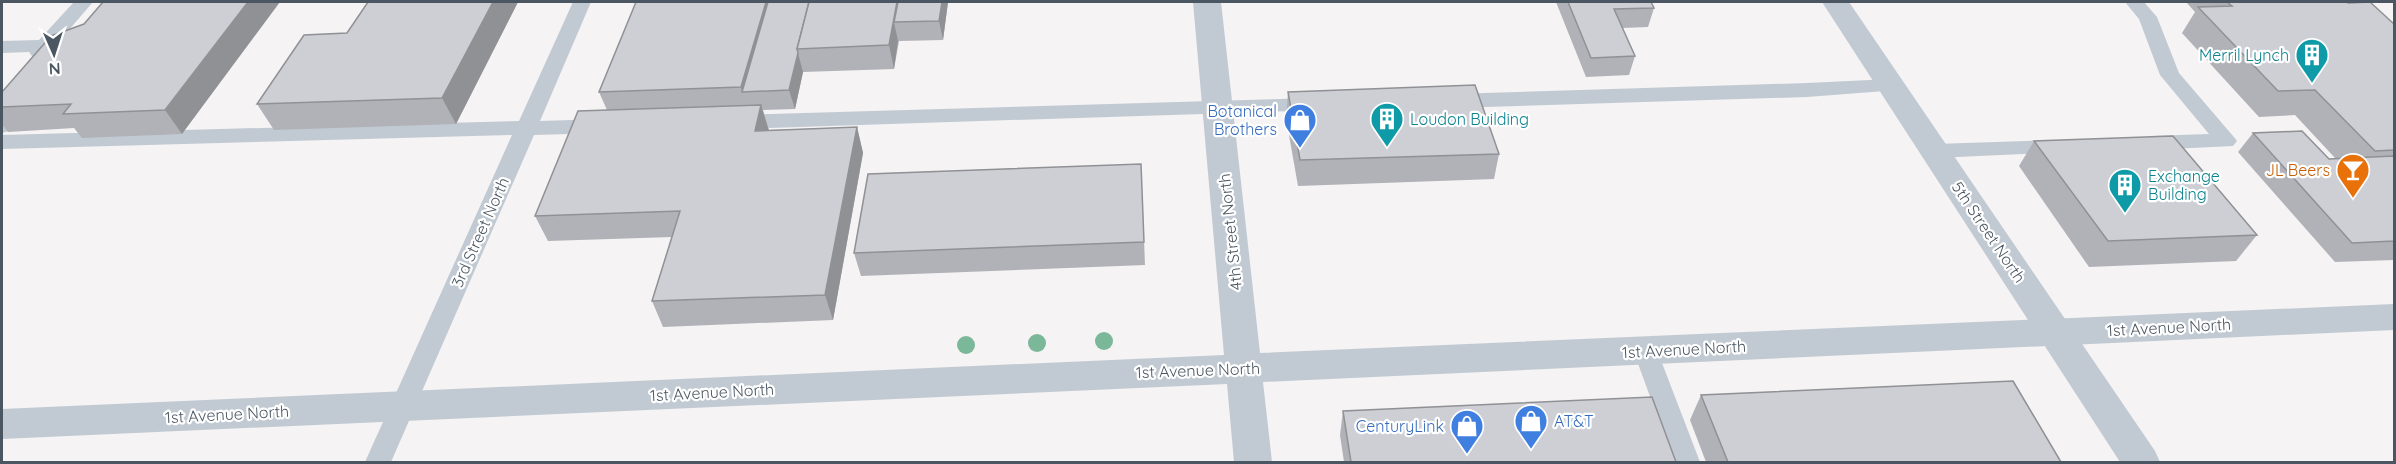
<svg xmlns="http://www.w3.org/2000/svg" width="2396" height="464" viewBox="0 0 2396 464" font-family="Quicksand,sans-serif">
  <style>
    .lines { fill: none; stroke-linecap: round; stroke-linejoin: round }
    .service { fill: #c1cad2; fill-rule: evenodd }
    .minor { fill: #c1cad2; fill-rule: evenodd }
    .tertiary { fill: #c1cad2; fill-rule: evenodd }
    .tree { fill: #7bb799 }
    .wall { fill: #b0b2b7 }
    .shaded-wall { fill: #909195 }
    .building { fill: #cdcfd5; stroke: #909195; stroke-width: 1.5 }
    .labels { text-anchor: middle; stroke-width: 4.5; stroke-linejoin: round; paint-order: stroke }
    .culture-label { font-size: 16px; fill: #0d838f; stroke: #fff; text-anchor: start }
    .shop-label { font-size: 16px; fill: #366cbe; stroke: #fff; text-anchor: end }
    .food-label { font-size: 16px; fill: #c56008; stroke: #fff; text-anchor: end }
    .street-label { font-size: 16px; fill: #4a5661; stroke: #fff }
  </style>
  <rect width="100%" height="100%" fill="#f5f3f3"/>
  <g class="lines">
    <g class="service">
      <path d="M 74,2 L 93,2 L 61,39 L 79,41 L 82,45 L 79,49 L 50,52 C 44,58 40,58 32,56 L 29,52 L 2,53 L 2,41 L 39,40 Z"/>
      <polygon points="573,2 591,2 540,121 603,119 610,121 613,126 610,131 603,133 534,135 391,462 365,462 512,135 2,149 2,135 519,121"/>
      <polygon points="2125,2 2144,2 2157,17 2179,73 2233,136 2237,141 2233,146 2150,150 2143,148 2139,143 2143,138 2150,136 2209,134 2160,75 2139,19"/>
      <polygon points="1891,79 1898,80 1901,85 1898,90 1807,97 1452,108 1445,106 1442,101 1445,96 1452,94 1807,83"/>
      <polygon points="1317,98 1324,100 1327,105 1324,110 735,129 728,127 725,122 728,117 735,115"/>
      <polygon points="2,118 9,120 12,126 9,131 2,133"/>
      <polygon points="2060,140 2067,142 2071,147 2067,152 1935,158 1928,156 1924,151 1928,146 1935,144"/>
      <polygon points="1645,340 1654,343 1657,350 1700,462 1674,462 1633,350 1636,343"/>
    </g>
    <polygon class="minor" points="1822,2 1849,2 2155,451 2160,462 2120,462"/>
    <polygon class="tertiary" points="1193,2 1221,2 1260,353 2394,304 2394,330 1263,382 1272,462 1234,462 1227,384 2,439 2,409 1224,355"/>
  </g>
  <g class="tree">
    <circle cx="1104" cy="341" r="9"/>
    <circle cx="1037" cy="343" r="9"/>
    <circle cx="966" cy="345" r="9"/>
  </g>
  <g class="wall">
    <polygon points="103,2 182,134 82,138 74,128 8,132 2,124 2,92 84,24"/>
    <polygon points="368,2 518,2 456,124 274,130 257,104 347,33"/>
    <polygon points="948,2 943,40 899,41 894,69 803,72 795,109 763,110 769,130 857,127 863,153 833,320 663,327 652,301 672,237 548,241 535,216 607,110 599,92"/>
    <polygon points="1556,2 1651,2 1654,8 1648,27 1622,28 1635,56 1629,75 1586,77"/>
    <polygon points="2186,2 2347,2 2394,24 2394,260 2335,262 2238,152 2253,133 2329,159 2336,159 2295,115 2259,117 2182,33 2195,12"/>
    <polygon points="1288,92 1499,154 1494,179 1298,186 1286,118"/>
    <polygon points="2034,141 2257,235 2236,261 2089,267 2019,166"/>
    <polygon points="1141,164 1145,265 861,276 854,253"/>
    <polygon points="1701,395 2061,462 1706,462 1690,420"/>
    <polygon points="1343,411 1676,462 1344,462 1340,435"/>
  </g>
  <g class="shaded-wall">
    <polygon points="248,2 280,2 182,134 165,110"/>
    <polygon points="493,2 518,2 456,124 442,98"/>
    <polygon points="766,2 779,2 742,92 741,87"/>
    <polygon points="897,2 905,2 894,22 898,41 894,69 889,45"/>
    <polygon points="942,2 948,2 943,40 939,21"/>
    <polygon points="798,53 803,72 795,109 789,90"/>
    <polygon points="761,105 769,131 755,131"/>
    <polygon points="857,127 863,153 833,320 825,295"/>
  </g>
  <g class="building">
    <polygon points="103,2 248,2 165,110 63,114 71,104 2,107 2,92 51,36 84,24"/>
    <polygon points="368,2 493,2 442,98 257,104 304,35 347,33"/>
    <polygon points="636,2 766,2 741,87 599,92"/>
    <polygon points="768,2 809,2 797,49 798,53 789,90 742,92"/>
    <polygon points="809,2 897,2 889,45 797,49"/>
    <polygon points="898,2 942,2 939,21 894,22"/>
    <polygon points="1568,2 1651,2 1654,8 1614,9 1635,56 1591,58"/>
    <polygon points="2227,2 2347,2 2348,3 2370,2 2394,24 2394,150 2375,151 2315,90 2278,91 2198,7 2232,6"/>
    <polygon points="1475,85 1499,154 1300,160 1288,92"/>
    <polygon points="761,105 755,131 857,127 825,295 652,301 680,211 535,216 578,111"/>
    <polygon points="2302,131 2329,159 2394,156 2394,241 2352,243 2253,133"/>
    <polygon points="2173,136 2257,235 2108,241 2034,141"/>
    <polygon points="1141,164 1144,242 854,253 868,174"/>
    <polygon points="2013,381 2061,462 1728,462 1701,395"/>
    <polygon points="1652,397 1676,462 1351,462 1343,411"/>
  </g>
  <defs>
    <g id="building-pin" transform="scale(1.725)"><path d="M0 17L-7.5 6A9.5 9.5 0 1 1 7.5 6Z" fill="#0f9aa8" stroke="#fff"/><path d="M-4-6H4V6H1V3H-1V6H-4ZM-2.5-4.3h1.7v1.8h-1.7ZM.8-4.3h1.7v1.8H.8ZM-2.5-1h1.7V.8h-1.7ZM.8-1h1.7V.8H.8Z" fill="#fff"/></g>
    <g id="shop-pin" transform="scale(1.725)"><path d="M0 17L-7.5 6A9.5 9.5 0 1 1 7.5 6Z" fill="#3f7fe0" stroke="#fff"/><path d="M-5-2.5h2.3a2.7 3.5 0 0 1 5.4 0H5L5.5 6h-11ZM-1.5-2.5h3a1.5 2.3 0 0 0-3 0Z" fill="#fff"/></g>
    <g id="bar-pin" transform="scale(1.725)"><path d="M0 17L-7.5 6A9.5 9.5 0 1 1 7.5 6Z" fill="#e8710a" stroke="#fff"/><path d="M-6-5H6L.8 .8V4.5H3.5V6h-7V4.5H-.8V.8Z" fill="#fff"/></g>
  </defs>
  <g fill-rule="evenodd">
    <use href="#building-pin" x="2312" y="55"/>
    <use href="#building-pin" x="1387" y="119"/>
    <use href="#shop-pin" x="1300" y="120"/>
    <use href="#bar-pin" x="2353" y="170"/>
    <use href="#building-pin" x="2125" y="185"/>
    <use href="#shop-pin" x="1531" y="421"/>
    <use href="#shop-pin" x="1467" y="426"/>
  </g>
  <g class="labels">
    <g class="culture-label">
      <text x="2289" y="61" text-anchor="end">Merril Lynch</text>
      <text x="1410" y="125">Loudon Building</text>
      <text x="2148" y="182">Exchange<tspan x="2148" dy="18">Building</tspan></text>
    </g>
    <g class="shop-label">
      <text x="1277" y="117">Botanical<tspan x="1277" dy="18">Brothers</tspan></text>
      <text x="1554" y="427" text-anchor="start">AT&amp;T</text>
      <text x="1444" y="432">CenturyLink</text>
    </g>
    <g class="food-label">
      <text x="2330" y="176">JL Beers</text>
    </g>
    <g class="street-label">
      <text transform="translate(480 232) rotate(-66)" y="6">3rd Street North</text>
      <text transform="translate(1230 232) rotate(-96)" y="6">4th Street North</text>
      <text transform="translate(1989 232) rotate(56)" y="6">5th Street North</text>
      <text transform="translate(2169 327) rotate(-3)" y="6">1st Avenue North</text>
      <text transform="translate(1684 349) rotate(-3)" y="6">1st Avenue North</text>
      <text transform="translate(1198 370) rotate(-2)" y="6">1st Avenue North</text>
      <text transform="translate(712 392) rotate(-3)" y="6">1st Avenue North</text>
      <text transform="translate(227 414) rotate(-3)" y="6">1st Avenue North</text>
    </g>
  </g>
  <rect width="2396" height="464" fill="none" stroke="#4a5661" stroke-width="6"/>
  <g transform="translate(54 54) rotate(177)" stroke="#ffffff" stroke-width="4.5" paint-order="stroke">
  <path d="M0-4.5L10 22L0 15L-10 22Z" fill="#4a5661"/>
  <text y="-9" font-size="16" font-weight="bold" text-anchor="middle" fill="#4a5661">N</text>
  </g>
</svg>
